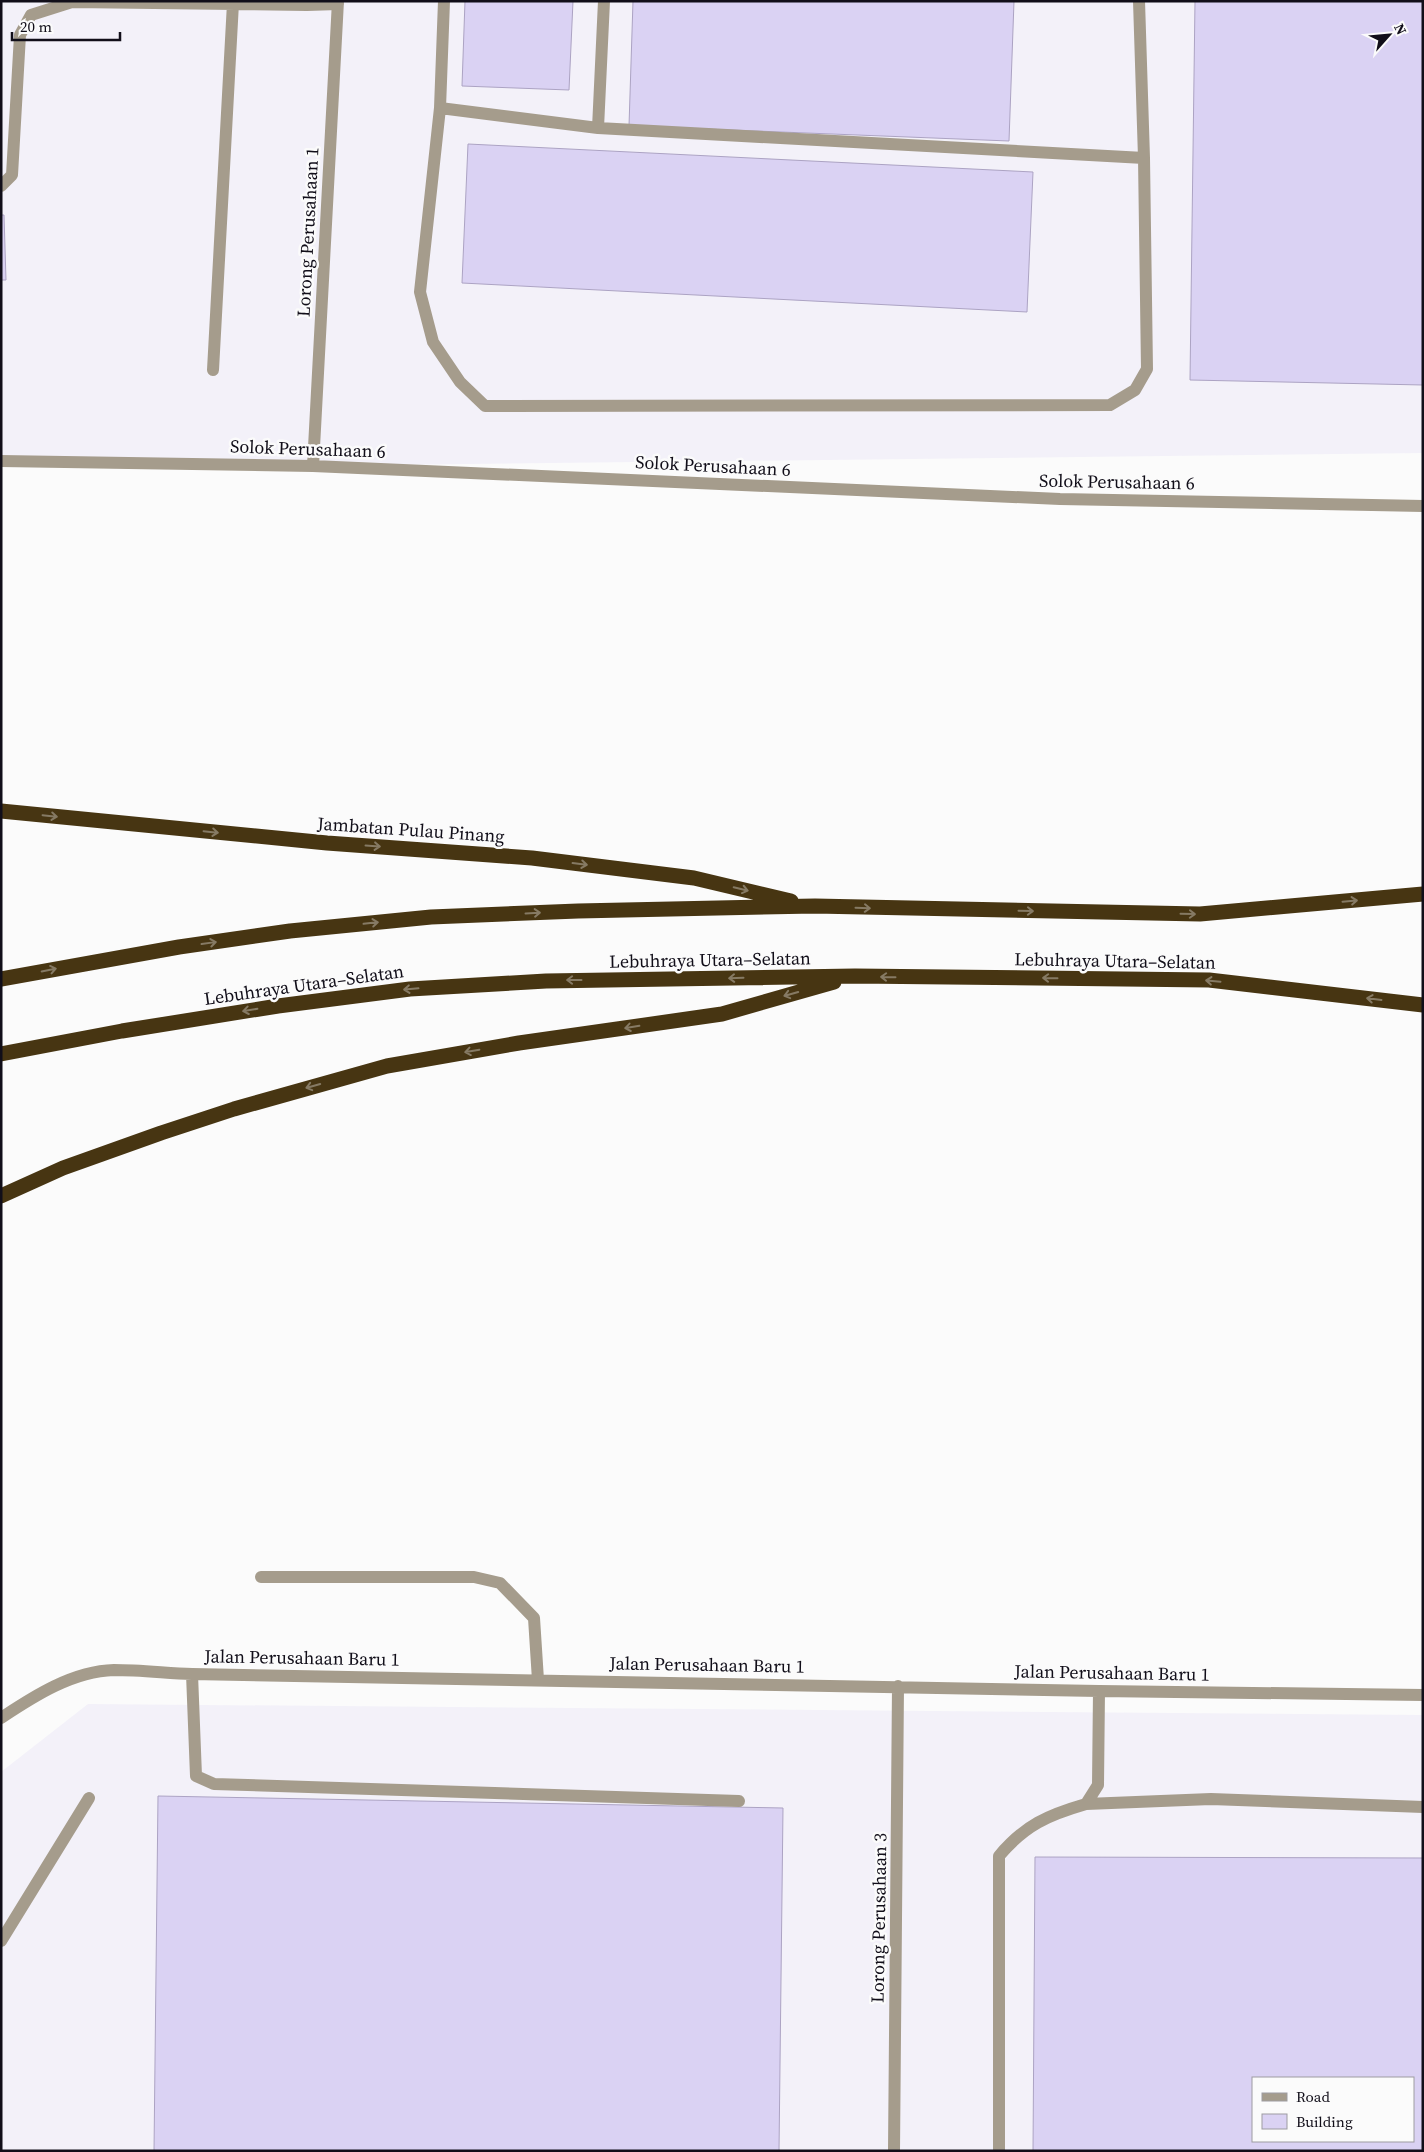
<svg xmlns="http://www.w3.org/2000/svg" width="1424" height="2152" font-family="'Source Serif 4',serif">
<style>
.built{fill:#f3f1f9;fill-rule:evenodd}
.building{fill:#dad2f3;stroke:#aca3c3;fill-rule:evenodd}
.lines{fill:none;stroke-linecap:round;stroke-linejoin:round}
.minor{stroke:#a59c8c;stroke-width:12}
.highway{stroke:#473512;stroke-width:15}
.oneway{stroke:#867a64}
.labels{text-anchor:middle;stroke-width:5;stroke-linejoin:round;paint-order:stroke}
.street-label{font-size:18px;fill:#110e19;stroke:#fbfbfb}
</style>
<rect width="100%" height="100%" fill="#fbfbfb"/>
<path class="built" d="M1 1H1423V453L383 465 1 464Z
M88 1704 1423 1715V2151H1V1772ZM1253 2078H1413V2141H1253Z"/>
<path class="building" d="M465 1H573L569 90 462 86Z
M633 1H1014L1009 141 629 126Z
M1195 1H1423V385L1190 380Z
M468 144 1033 172 1027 312 462 283Z
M1 215H4L6 280H1Z
M158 1796 783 1808 779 2151H154Z
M1035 1857 1423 1858V2151H1033ZM1253 2078H1413V2141H1253Z"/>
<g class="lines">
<path class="minor" d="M444 1 440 108 420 292 433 342 460 382 485 406 1110 405 1135 390 1147 369 1144 158 1139 1
M440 108 598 128 1144 158
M598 128 604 1
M1 186 12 175 20 35 31 15 72 2 307 5 338 4
M213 370 233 3
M1 461 313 466 1060 499 1423 506
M313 466 338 1
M261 1577H474L500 1583 534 1618 538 1680
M192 1674 196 1776 214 1784 739 1801
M1 1718C34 1696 73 1671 114 1670 140 1670 166 1673 192 1674L1099 1691 1423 1695
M1086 1804 1211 1799 1423 1807
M1 1941 89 1798
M894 2151 898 1686
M999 2151V1856C1025 1825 1048 1815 1086 1804L1098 1785 1099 1691"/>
<path class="highway" d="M1 811 327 843 532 858 694 878 791 901
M1 979 179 947 290 931 431 917 578 911 815 906 1200 914 1423 894
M1 1054 122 1031 278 1006 410 989 546 981 855 976 1209 980 1423 1005
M1 1196 63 1168 161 1133 234 1109 387 1066 519 1043 722 1014 834 982"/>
</g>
<defs><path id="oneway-shaft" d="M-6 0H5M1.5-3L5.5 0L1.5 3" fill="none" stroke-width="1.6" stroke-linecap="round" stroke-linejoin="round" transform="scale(1.25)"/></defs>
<g class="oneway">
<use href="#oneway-shaft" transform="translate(50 816) rotate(6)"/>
<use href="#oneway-shaft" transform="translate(211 832) rotate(6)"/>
<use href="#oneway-shaft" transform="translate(373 846) rotate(4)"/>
<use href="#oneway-shaft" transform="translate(580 864) rotate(7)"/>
<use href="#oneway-shaft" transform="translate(741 889) rotate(13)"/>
<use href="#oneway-shaft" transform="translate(1350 901) rotate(-5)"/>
<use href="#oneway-shaft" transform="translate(863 908) rotate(2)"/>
<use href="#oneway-shaft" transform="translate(1026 911) rotate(1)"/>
<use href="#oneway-shaft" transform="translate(533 913) rotate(-3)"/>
<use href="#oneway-shaft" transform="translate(1188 914) rotate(1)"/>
<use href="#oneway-shaft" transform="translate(371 923) rotate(-6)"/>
<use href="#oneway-shaft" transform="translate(209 943) rotate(-8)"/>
<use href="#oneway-shaft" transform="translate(49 970) rotate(-11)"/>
<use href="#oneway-shaft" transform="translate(888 977) rotate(-179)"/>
<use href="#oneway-shaft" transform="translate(736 978) rotate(178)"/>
<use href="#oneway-shaft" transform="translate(1050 978) rotate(-179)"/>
<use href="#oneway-shaft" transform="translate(574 980) rotate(180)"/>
<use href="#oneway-shaft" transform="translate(1213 981) rotate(-175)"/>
<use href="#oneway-shaft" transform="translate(411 989) rotate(175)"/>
<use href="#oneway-shaft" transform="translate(791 994) rotate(164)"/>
<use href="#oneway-shaft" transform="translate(1374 999) rotate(-173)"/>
<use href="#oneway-shaft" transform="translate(250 1010) rotate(171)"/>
<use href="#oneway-shaft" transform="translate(632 1027) rotate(171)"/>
<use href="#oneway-shaft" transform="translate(472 1051) rotate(170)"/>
<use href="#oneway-shaft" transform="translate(313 1086) rotate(164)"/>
</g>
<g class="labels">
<g class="street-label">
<text transform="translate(308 232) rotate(-87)" y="6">Lorong Perusahaan 1</text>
<text transform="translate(308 449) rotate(2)" y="6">Solok Perusahaan 6</text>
<text transform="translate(713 466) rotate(3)" y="6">Solok Perusahaan 6</text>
<text transform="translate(1117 482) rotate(1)" y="6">Solok Perusahaan 6</text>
<text transform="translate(411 830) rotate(4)" y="6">Jambatan Pulau Pinang</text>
<text transform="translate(710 960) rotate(-1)" y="6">Lebuhraya Utara–Selatan</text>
<text transform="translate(1115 961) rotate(1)" y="6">Lebuhraya Utara–Selatan</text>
<text transform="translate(304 985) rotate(-8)" y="6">Lebuhraya Utara–Selatan</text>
<text transform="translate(302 1658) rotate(1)" y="6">Jalan Perusahaan Baru 1</text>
<text transform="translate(707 1665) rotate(1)" y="6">Jalan Perusahaan Baru 1</text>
<text transform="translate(1112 1673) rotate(1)" y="6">Jalan Perusahaan Baru 1</text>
<text transform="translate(879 1918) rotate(-89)" y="6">Lorong Perusahaan 3</text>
</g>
</g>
<rect width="1424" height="2152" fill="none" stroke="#110e19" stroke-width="5"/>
<rect x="1252" y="2077" width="162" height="65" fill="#fbfbfb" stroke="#9d9ca1"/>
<rect x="1262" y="2093" width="25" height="8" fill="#a59c8c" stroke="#9d9ca1"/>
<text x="1296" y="2102" font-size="15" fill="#110e19">Road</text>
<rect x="1262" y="2114" width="25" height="15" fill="#dad2f3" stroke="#9d9ca1"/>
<text x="1296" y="2127" font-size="15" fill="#110e19">Building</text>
<g transform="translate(1389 35) rotate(63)" stroke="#fbfbfb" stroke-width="4" paint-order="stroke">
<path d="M0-4L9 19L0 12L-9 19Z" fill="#110e19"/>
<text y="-8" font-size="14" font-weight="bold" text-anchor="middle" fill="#110e19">N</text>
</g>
<path d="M12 32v8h108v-8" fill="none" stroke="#110e19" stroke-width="2.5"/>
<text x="20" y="32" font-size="15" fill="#110e19" stroke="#fbfbfb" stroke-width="4" paint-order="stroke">20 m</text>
</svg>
